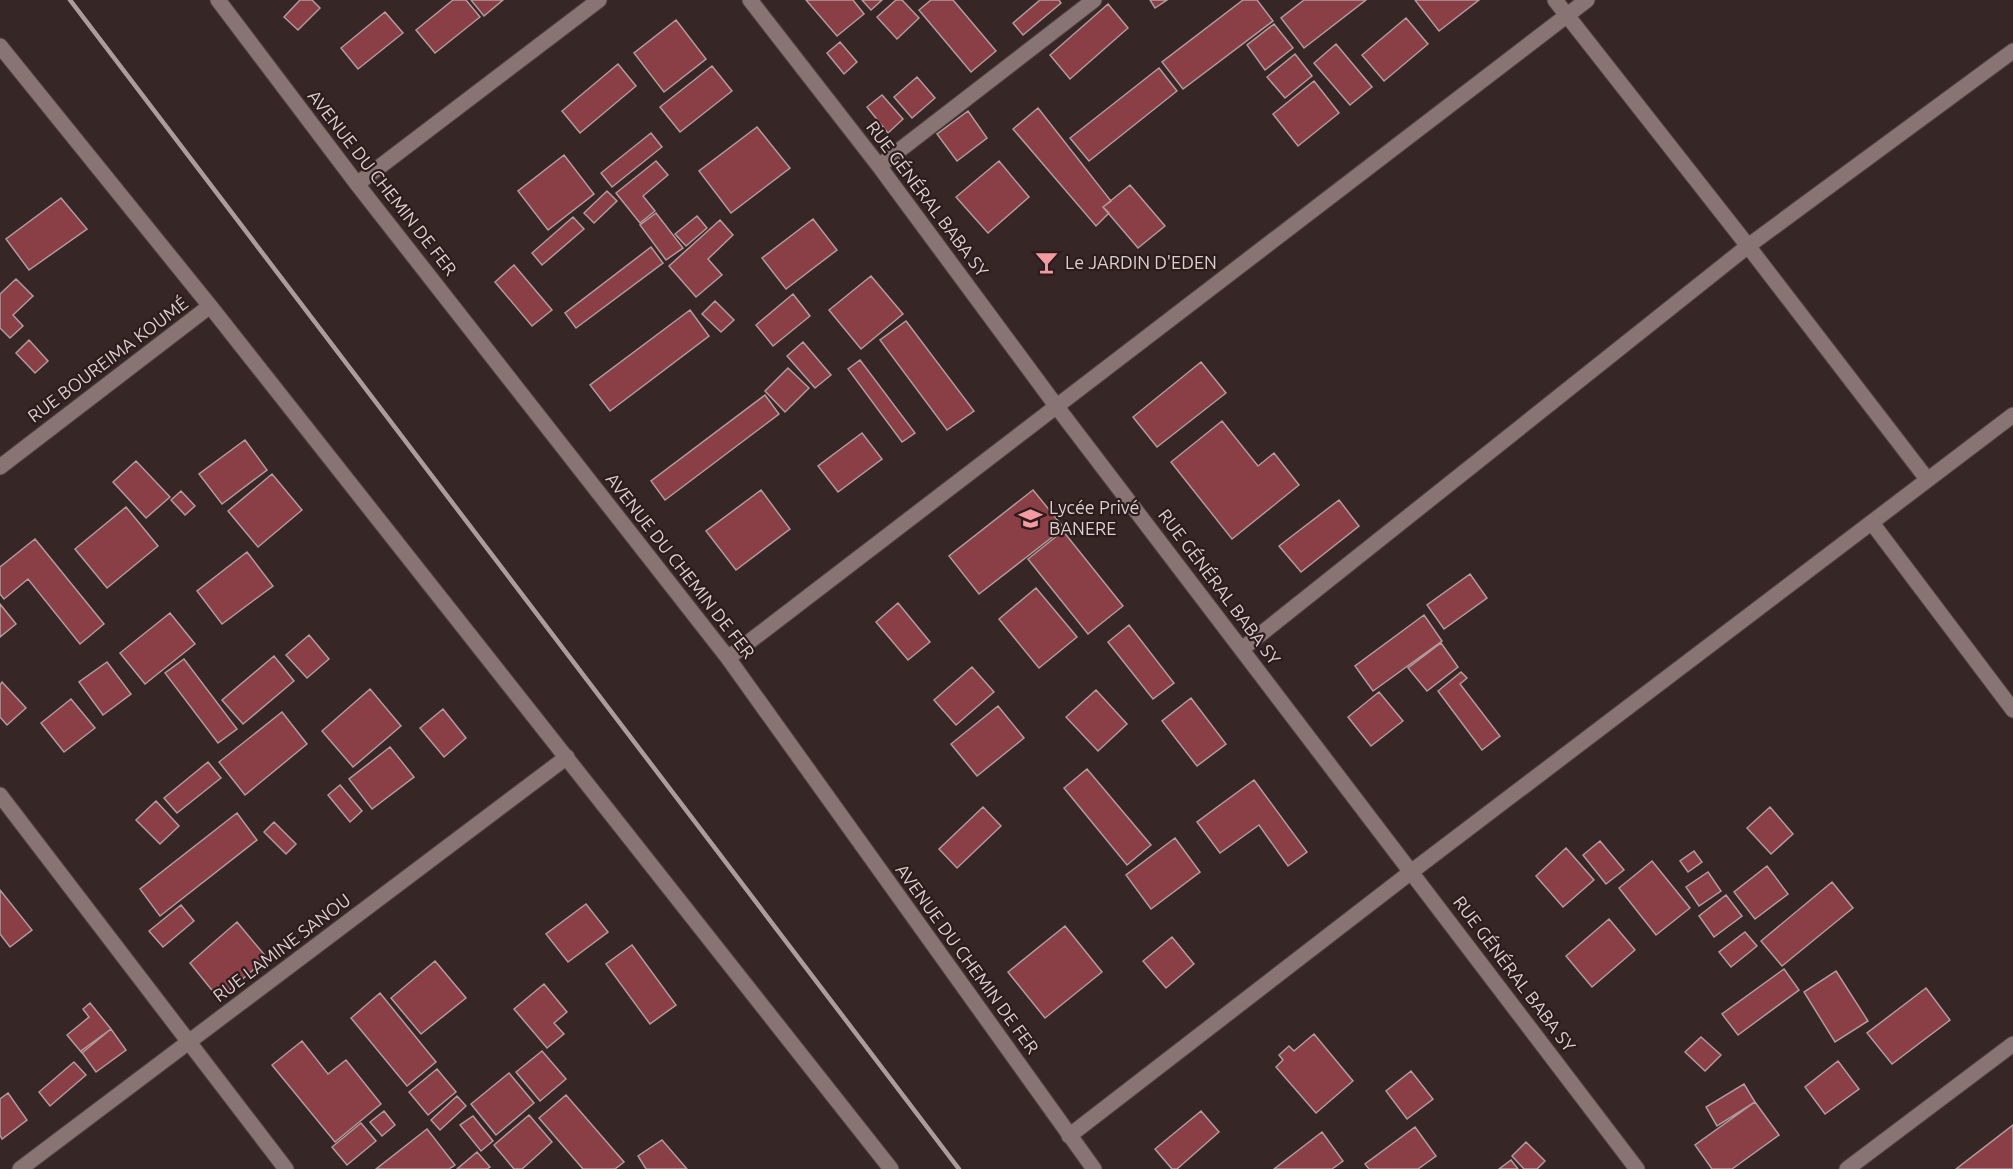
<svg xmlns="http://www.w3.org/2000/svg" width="2013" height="1169" font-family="Ubuntu,sans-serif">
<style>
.building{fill:#8a3e45;stroke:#b19a9b;stroke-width:1.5}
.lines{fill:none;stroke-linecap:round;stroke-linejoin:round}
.minor-casing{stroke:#534545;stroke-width:17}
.minor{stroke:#897474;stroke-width:15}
.rail{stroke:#ab9d9e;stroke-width:4.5}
.labels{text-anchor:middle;stroke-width:4.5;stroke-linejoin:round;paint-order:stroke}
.street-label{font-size:18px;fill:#dbcfd0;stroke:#2d1c1d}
.poi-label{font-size:18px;fill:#dbcfd0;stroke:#2d1c1d;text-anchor:start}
</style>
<rect width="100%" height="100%" fill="#372626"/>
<path class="building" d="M300 0H312L320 8 298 30 284 17Z
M453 0H466L480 17 435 53 416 30Z
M471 0H503L484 16Z
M806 0H853L864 14 837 36Z
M862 0H882L871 10Z
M896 0H902L919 18 897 39 877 17Z
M931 0H953L996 51 971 72 919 10Z
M1040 0H1059L1061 3 1023 35 1013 23Z
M1150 0H1167L1155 8Z
M1243 0H1257L1273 21 1183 89 1162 62Z
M1304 0H1366L1304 48 1281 18Z
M1415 0H1479L1439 31Z
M1108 4 1128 28 1070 79 1050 55Z
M385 12 403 33 358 69 341 48Z
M1406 18 1428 44 1384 81 1362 55Z
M676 20 706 59 664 92 634 53Z
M1274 24 1293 48 1265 70 1247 45Z
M840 42 857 62 844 74 827 53Z
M1336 44 1372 87 1350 105 1314 63Z
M1295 54 1312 76 1285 98 1267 77Z
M618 64 636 86 580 133 562 111Z
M712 66 732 91 680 132 660 107Z
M1159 68 1177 91 1089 161 1070 138Z
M917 77 935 98 912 118 894 97Z
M1314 81 1339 113 1298 146 1273 114Z
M882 95 903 119 888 133 867 107Z
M1038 108 1111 201 1103 207 1109 213 1096 226 1013 129Z
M968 111 987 138 957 161 937 134Z
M757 127 790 168 731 213 699 171Z
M651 133 662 147 612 187 601 173Z
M564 155 594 194 548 230 518 191Z
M656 161 668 175 643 196 655 211 640 223 616 193Z
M999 161 1029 197 988 233 956 197Z
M1130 185 1165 226 1138 248 1103 207Z
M607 191 617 201 594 223 584 213Z
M61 198 87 229 29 270 6 239Z
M656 213 683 248 666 260 640 225Z
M697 216 707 228 686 246 675 234Z
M573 217 584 229 542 265 532 253Z
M813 219 837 250 786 289 762 258Z
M720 220 733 235 708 259 722 275 696 297 669 266Z
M651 247 663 263 576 328 565 313Z
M514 265 552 310 532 326 495 282Z
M871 276 903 314 861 349 829 310Z
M16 279 33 296 13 315 23 326 10 338 0 328V294Z
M793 294 810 316 773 346 756 325Z
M715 301 734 320 721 332 702 314Z
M690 310 709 336 610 411 590 385Z
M906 321 974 411 947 430 880 340Z
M29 340 48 361 35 373 16 353Z
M803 342 831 375 815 388 787 356Z
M860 360 915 433 902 442 848 369Z
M1201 362 1226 393 1157 447 1133 417Z
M788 368 809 388 785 412 765 391Z
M765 395 779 414 665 500 651 481Z
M1222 421 1258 466 1274 453 1299 485 1232 539 1171 462Z
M862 433 882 459 838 492 818 466Z
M245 440 267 470 222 504 199 474Z
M136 461 170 497 146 518 113 482Z
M272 474 302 510 258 547 228 511Z
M761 490 790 529 736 570 706 531Z
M1033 490 1064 528 979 594 949 556Z
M181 491 195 506 185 515 171 500Z
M1339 500 1359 526 1301 572 1279 546Z
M126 507 158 546 107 588 75 549Z
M1063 531 1123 606 1088 634 1028 559Z
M35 539 104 624 80 644 28 579 4 599 0 594V567Z
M247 552 273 586 222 624 197 591Z
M1470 574 1487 598 1444 629 1427 605Z
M1036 588 1077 637 1039 668 999 619Z
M898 603 930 642 908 660 876 622Z
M0 604 16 624 0 637Z
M170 613 195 644 145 684 120 653Z
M1424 615 1442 641 1373 691 1355 666Z
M1129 625 1174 683 1153 699 1108 642Z
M309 635 329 659 307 678 286 655Z
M1441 643 1458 667 1427 691 1408 668Z
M274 656 294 681 243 724 222 700Z
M184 659 237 729 218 743 165 673Z
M107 662 131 694 103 715 79 682Z
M972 667 994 692 956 725 934 700Z
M1461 672 1467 678 1460 684 1500 736 1482 750 1438 691Z
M2 682 26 708 7 725 0 717V685Z
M370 689 401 726 353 767 322 731Z
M1096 690 1127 724 1098 751 1066 717Z
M1379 692 1403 721 1371 746 1348 717Z
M1191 698 1226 744 1197 766 1162 721Z
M71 699 95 728 64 752 41 723Z
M998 706 1024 738 977 776 951 744Z
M443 709 466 738 444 757 420 728Z
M282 712 307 744 245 795 219 762Z
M390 747 414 777 372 809 349 779Z
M208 762 221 778 177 813 164 798Z
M1087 769 1151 845 1127 865 1064 788Z
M1254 780 1307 852 1288 866 1259 825 1220 853 1197 822Z
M340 785 362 811 350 822 328 795Z
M156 801 179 826 160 844 136 820Z
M983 807 1001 826 957 868 939 849Z
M1770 807 1793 834 1771 854 1747 828Z
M237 813 257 840 160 916 140 889Z
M274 822 296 844 286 854 264 832Z
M1175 838 1200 872 1151 909 1126 875Z
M1600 841 1624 870 1606 884 1583 855Z
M1566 848 1594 880 1563 907 1536 876Z
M1694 851 1702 862 1688 872 1680 861Z
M1652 861 1690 908 1656 935 1619 888Z
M1767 866 1788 894 1755 919 1734 892Z
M1708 872 1721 891 1699 906 1686 887Z
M1832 882 1853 908 1782 966 1761 941Z
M0 890 32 930 10 947 0 934Z
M1726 895 1742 916 1714 937 1699 916Z
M586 904 608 932 568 962 546 934Z
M181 905 194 921 163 947 149 931Z
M1609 919 1635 950 1592 987 1566 956Z
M237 922 267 958 219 999 190 963Z
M1065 926 1102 972 1045 1018 1008 972Z
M1745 932 1757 946 1731 967 1719 952Z
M1172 937 1194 964 1166 988 1143 961Z
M632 945 676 1005 650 1024 606 964Z
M435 961 466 998 421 1034 391 998Z
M1784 969 1799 990 1738 1035 1722 1014Z
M1836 971 1868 1021 1835 1042 1804 992Z
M544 984 567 1012 554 1023 564 1034 547 1048 514 1009Z
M1926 988 1950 1020 1892 1064 1867 1033Z
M380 993 436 1062 407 1086 351 1018Z
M90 1003 111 1029 82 1053 67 1035 89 1017 83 1009Z
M111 1029 126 1050 96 1072 81 1051Z
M1314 1034 1353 1081 1316 1113 1276 1067 1283 1060 1279 1055 1289 1046 1294 1051Z
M1701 1037 1721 1055 1705 1071 1685 1052Z
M302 1041 328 1074 346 1060 381 1104 335 1142 272 1065Z
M542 1051 566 1079 540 1101 516 1072Z
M1838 1061 1859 1089 1825 1114 1805 1087Z
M74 1062 86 1075 50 1106 39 1092Z
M437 1069 456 1092 428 1115 409 1092Z
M1411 1071 1433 1099 1407 1119 1386 1091Z
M509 1073 534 1103 496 1135 471 1104Z
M1744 1084 1755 1102 1717 1126 1706 1107Z
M8 1093 27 1120 2 1139 0 1135V1099Z
M566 1095 624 1162 615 1169H583L539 1118Z
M457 1096 466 1106 440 1130 431 1120Z
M1755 1102 1779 1135 1732 1169H1712L1695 1145Z
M384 1111 395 1125 382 1136 370 1122Z
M1201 1111 1219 1132 1177 1169H1172L1155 1149Z
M529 1115 552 1142 522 1169H514L494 1145Z
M473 1116 493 1141 481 1151 460 1125Z
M361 1123 376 1141 347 1165 332 1147Z
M2013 1125V1169H1956Z
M1415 1127 1436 1156 1418 1169H1369L1365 1164Z
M427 1129 455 1165 449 1169H376Z
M1322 1132 1343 1161 1332 1169H1274Z
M662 1140 687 1169H646L638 1156Z
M1526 1142 1545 1161 1537 1169H1524L1512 1156Z
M477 1152 490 1167 487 1169H457Z
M1511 1160 1518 1169H1499Z"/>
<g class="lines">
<defs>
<path id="minor" d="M218 0 357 184 728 658 1094 1169
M750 0 879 166 1057 407 1637 1169
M1555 0 1748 246 1927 479
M0 46 210 306 891 1169
M879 166 1094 0
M357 184 599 0
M0 467 210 306
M1872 523 2013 710
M1242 649 1748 246 2013 51
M728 658 1587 0
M0 795 286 1169
M1069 1136 1411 872 2013 415
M20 1169 567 757
M1847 1169 2013 1044"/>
</defs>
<use href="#minor" class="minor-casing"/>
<use href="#minor" class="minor"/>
<path class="rail" d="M70 0 959 1169"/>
</g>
<defs>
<symbol id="bar-bare" viewBox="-9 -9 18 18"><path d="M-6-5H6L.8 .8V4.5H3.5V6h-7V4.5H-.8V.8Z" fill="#f49aa0" stroke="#2d1c1d" stroke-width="2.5" paint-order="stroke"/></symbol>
<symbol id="school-bare" viewBox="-9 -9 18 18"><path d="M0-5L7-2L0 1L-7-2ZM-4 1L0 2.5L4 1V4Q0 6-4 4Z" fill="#f49aa0" stroke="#2d1c1d" stroke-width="2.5" paint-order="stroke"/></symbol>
</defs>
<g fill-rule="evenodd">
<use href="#bar-bare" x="1030" y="246" width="33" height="33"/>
<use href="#school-bare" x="1014" y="502" width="33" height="33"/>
</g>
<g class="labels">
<g class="street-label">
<text transform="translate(382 183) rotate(52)" y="6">AVENUE DU CHEMIN DE FER</text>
<text transform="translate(927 199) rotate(53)" y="6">RUE GÉNÉRAL BABA SY</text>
<text transform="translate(108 360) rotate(-37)" y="6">RUE BOUREIMA KOUMÉ</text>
<text transform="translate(680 566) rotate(52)" y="6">AVENUE DU CHEMIN DE FER</text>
<text transform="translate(1219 587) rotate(53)" y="6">RUE GÉNÉRAL BABA SY</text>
<text transform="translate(282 948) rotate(-37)" y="6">RUE LAMINE SANOU</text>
<text transform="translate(967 959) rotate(54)" y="6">AVENUE DU CHEMIN DE FER</text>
<text transform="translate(1514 974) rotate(53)" y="6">RUE GÉNÉRAL BABA SY</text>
</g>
<g class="poi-label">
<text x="1065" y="269">Le JARDIN D'EDEN</text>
<text x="1049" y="514">Lycée Privé<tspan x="1049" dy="21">BANERE</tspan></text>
</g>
</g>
</svg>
